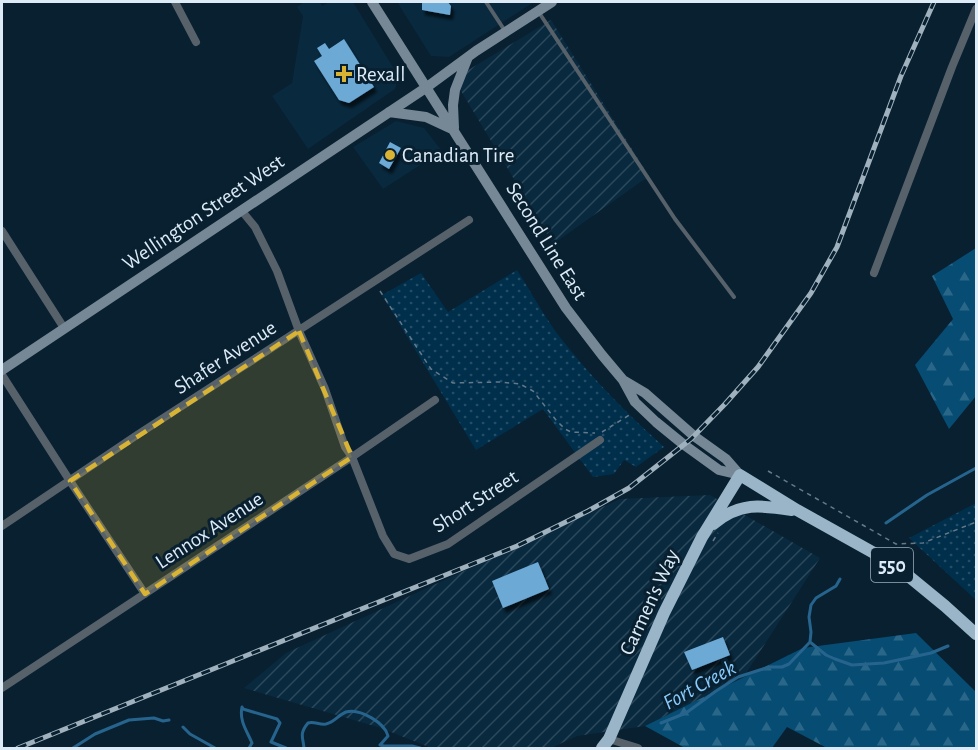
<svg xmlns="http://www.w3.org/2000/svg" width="978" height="750" font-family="'Alegreya Sans',sans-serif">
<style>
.built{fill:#09293e}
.industrial{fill:url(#industrial-furrows)}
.forest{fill:url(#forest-firs)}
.park{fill:url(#park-dots)}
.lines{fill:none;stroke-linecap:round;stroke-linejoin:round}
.stream{stroke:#27648d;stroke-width:3}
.building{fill:#6da9d5;filter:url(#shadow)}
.path{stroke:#667988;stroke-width:1.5;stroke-dasharray:4.5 4.5;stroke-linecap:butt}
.service{stroke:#56616a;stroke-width:4}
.minor{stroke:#56616a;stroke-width:8}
.secondary{stroke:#768896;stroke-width:10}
.trunk{stroke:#9ab4c8;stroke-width:12}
.rail-casing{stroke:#a0b1be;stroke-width:5}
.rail{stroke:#082030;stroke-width:3;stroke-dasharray:9;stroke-linecap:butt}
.marked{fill:#d9b334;fill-opacity:0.2;stroke:#d9b334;stroke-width:4.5;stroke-dasharray:12 8;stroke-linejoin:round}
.poi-dot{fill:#d9b334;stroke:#082030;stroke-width:2}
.labels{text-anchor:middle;stroke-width:6;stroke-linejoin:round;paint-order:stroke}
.shield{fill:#082030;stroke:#9daebb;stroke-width:1.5}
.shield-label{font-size:20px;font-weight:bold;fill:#ddebf7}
.poi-label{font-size:21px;fill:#ddebf7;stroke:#082030;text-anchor:start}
.street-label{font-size:21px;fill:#ddebf7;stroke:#082030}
.water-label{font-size:22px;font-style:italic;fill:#89cbfc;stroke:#082030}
</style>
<defs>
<pattern id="industrial-furrows" width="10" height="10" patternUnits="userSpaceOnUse" patternTransform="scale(1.5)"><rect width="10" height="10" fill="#09293e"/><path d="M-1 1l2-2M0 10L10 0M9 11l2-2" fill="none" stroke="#2c485b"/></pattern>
<pattern id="forest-firs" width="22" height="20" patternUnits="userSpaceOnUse" patternTransform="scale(1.5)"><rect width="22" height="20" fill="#064c73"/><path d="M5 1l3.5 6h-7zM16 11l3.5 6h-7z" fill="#2a6688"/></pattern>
<pattern id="park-dots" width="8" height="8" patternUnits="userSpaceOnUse" patternTransform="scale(1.5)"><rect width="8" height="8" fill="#002f4c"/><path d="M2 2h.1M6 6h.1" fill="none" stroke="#254d67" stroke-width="1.8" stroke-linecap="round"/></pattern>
<filter id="shadow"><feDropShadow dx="3" dy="5" stdDeviation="1.5" flood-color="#0009"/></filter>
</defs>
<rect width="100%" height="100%" fill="#082030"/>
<path class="built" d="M304 2H320L322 6 329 2H353L399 77 395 89 308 149 272 96 292 83 303 16 297 7Z
M397 2H534L449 57 431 56Z
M396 121 424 128 442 151 383 189 353 147Z"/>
<path class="industrial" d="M551 20 649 176 553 244 461 91 465 72Z
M710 495 820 558 743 678 645 726 577 736 551 748H431L381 728 244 688 286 653 620 499Z"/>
<path class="forest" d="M976 248V396L949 429 915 365 953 319 932 276Z
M916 633 976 692V748H827L787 727 772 748H685L645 726 803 648Z"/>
<path class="park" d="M517 270C531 292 544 316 559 336 590 376 626 413 664 447L636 467 624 460 614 474 593 477 543 409 476 450 382 295 421 273 448 312Z
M976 503V600L909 538Z"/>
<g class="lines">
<path class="stream" d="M886 523 927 495 976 468
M810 642 826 655 835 659 852 665 884 663 931 653 948 646
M661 723 686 713 716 691 738 677 769 667H782L789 664 810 642 811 632 809 617 811 605 816 598 836 586 840 579
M183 727 190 734 215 748
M73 748 95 734 129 720 154 718 163 721 169 720
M249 748 252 743C247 731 239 721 242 707L243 709 277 719 280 723 271 742 286 748
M304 748C303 737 299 734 308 723 314 721 319 725 326 724 335 722 338 715 346 712 360 708 385 723 388 736L380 745 384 746H412L420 748"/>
</g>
<path class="building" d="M422 2H448L451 6 450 15 422 10Z
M344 39 374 87 349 103 339 100 314 61 322 56 317 48 325 43 329 49Z
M390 142 401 148 389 169 379 163Z
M538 562 549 589 503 608 492 581Z
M723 637 730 655 692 670 684 652Z"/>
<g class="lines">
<path class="path" d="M380 291 431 369 453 383 500 382 520 384 533 391 556 420 565 429 571 432 595 433
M602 432 631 414
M768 471 896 544 923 543 976 522
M713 541 718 533"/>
<path class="service" d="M486 2 505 31
M538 11 675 219 734 297"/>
<path class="minor" d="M175 2 196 42
M241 210 255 227 277 271 299 331 325 389 345 447 352 457 383 536 394 554 409 559 448 544 600 440
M2 231 64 328
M874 273 952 67 976 9
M2 375 70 481 145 594
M2 526 137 435 469 220
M2 688 352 457 435 400
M609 739 638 748"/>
<path class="secondary" d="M372 2 566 308 602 355 623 380 635 402 656 422 683 444 719 470 740 475
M389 112 426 117 454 130
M454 128 453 105 455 90 468 57
M2 370 427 87 476 51 552 2
M623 380 645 393 694 436 726 459 740 475"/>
<path class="trunk" d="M713 524C740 502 760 505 792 510
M602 748 609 739 664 613 702 537 740 475 797 510 874 553 906 574 945 606 976 634"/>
<defs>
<path id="rail" d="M18 748 517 546 588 511 629 488 691 439 725 404 758 367 811 293 837 247 901 76 934 2"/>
</defs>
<use href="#rail" class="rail-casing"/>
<use href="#rail" class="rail"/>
</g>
<path class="marked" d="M299 331 352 457 145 594 70 481Z"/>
<g class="poi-dot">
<path d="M341 65h6v6h6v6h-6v6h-6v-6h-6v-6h6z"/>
<circle cx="390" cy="155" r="6"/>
</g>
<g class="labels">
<rect class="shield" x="871" y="548" width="42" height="34" rx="4.5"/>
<g class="shield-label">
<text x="892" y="572">550</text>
</g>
<g class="poi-label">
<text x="356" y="81">Rexall</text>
<text x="402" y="162">Canadian Tire</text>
</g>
<g class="street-label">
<text transform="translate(203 212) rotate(-34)" y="7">Wellington Street West</text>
<text transform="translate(547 241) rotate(58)" y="7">Second Line East</text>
<text transform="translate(225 357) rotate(-33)" y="7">Shafer Avenue</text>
<text transform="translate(475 501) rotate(-33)" y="7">Short Street</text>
<text transform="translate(209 530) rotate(-33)" y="7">Lennox Avenue</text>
<text transform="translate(649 602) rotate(-65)" y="7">Carmen's Way</text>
</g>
<g class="water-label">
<text transform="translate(699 684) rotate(-29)" y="8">Fort Creek</text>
</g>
</g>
<rect width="978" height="750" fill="none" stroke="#ddebf7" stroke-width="6"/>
</svg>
